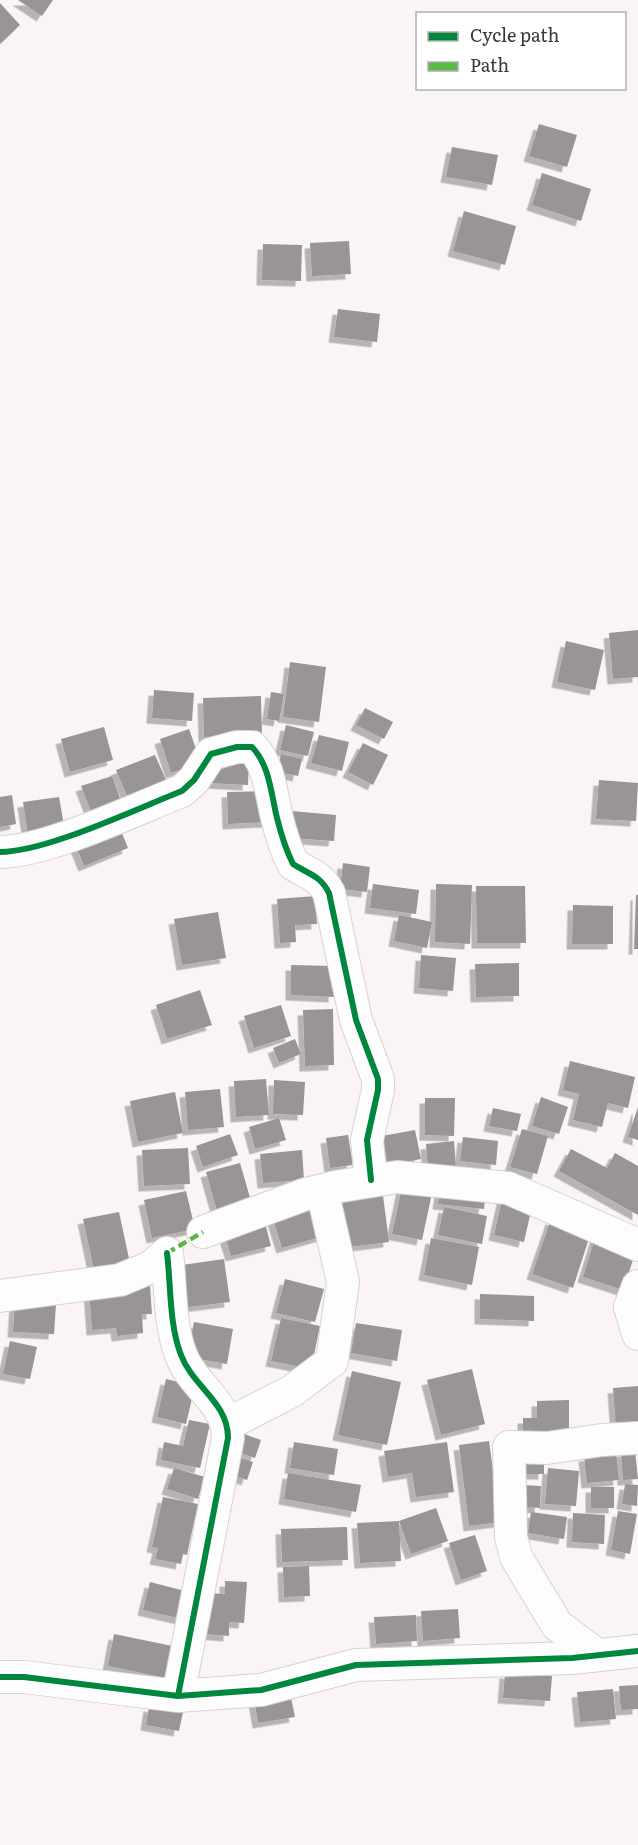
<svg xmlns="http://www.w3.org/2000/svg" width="638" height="1845" font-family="Literata,serif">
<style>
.building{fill:#999495;filter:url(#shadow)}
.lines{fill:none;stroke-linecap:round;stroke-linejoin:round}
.minor-casing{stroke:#d7d1d2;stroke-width:34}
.minor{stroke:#fefdfd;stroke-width:32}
.quiet{stroke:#58b947;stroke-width:4.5;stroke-dasharray:9 4.5;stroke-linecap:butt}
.cycleway-casing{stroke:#fff;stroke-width:10}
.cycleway{stroke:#00873e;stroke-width:6}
</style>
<defs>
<filter id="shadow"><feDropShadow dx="-5.5" dy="5.5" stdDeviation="0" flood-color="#0004"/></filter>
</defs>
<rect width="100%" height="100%" fill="#faf4f4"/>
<path class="building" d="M18 0H53L42 16Z
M0 3 20 25 0 44Z
M539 124 577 135 567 167 529 156Z
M452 147 498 155 492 185 446 177Z
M542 173 591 189 581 221 532 205Z
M464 211 516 226 505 265 453 251Z
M349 241 351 274 312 276 310 243Z
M263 244 302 245 301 281 262 280Z
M338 309 380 314 377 342 334 337Z
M638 630V677L613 679 609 633Z
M566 641 604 650 595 690 557 682Z
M290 662 326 667 319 722 283 717Z
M154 690 194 693 192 721 152 718Z
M271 692 284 694 279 721 267 719Z
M261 696 262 735 204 737 203 698Z
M365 708 393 722 384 739 356 725Z
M286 725 314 732 308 756 280 750Z
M104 727 113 760 70 772 61 739Z
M189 729 201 763 171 773 160 739Z
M319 735 349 742 342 771 311 763Z
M363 743 388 755 373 785 348 772Z
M281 754 302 759 298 776 277 772Z
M155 755 167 782 128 798 116 770Z
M211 758 249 759 248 785 210 783Z
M112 776 123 807 93 817 81 786Z
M599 780 638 783 636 821 596 819Z
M269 791V822L228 824 227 792Z
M12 795 16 824 0 827V797Z
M59 797 65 831 28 836 23 802Z
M292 811 336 815 334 841 290 838Z
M119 826 128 848 84 866 75 844Z
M343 863 370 867 367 892 340 889Z
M373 884 419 890 416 914 370 908Z
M436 884 472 885 470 944 435 942Z
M476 886H525L526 943H477Z
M636 895H638V949H634Z
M315 896 317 924 295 925 296 942 280 943 277 899Z
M573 905 613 906V944H572Z
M218 912 226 958 182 965 174 919Z
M399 915 432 922 427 948 394 941Z
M421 955 456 958 453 991 419 988Z
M519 963V996L476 997 475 964Z
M291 965 335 966 334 997 291 995Z
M200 990 212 1025 167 1039 156 1005Z
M281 1005 291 1036 254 1048 244 1016Z
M333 1009 334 1065 305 1066 303 1010Z
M295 1039 301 1054 279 1063 273 1048Z
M570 1061 635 1077 628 1108 608 1103 602 1127 573 1120 579 1094 563 1090Z
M266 1079 269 1115 236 1117 234 1081Z
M274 1080 305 1082 303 1115 273 1114Z
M220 1089 224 1127 188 1130 185 1092Z
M175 1092 183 1133 138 1142 130 1101Z
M541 1097 568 1107 559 1134 532 1126Z
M425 1098H455L454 1136 425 1135Z
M638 1107V1140L628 1137Z
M493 1108 521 1114 517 1131 489 1126Z
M279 1118 286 1140 255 1149 249 1127Z
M522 1129 548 1136 537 1174 510 1167Z
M415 1130 421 1159 388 1165 382 1136Z
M230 1134 238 1155 203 1167 196 1146Z
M348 1135 353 1165 330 1168 326 1138Z
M463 1137 498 1141 496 1165 460 1161Z
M454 1141 456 1167 428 1169 426 1144Z
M188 1148 190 1184 144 1186 142 1150Z
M571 1149 607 1168 615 1153 638 1166V1215L559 1171Z
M302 1150 304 1180 263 1183 260 1154Z
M240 1163 251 1201 217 1211 206 1172Z
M441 1185 486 1189 484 1209 438 1204Z
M402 1187 432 1193 422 1240 392 1234Z
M382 1188 389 1242 341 1248 334 1194Z
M186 1191 195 1229 152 1238 144 1200Z
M503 1195 533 1202 524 1242 494 1235Z
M316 1199 327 1235 282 1248 271 1213Z
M444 1207 487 1216 482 1244 438 1235Z
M119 1212 130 1263 94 1270 83 1219Z
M264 1219 271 1246 231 1256 223 1229Z
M551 1219 591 1232 573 1288 532 1274Z
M596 1235 637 1248 623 1290 583 1277Z
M431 1238 479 1247 472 1285 424 1275Z
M224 1259 230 1302 180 1308 175 1266Z
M285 1279 324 1289 315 1322 276 1313Z
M150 1285 152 1314H142L143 1333 117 1336 116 1328 92 1330 89 1289Z
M480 1294 534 1296V1321L480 1319Z
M15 1301 56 1304 54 1334 13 1332Z
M281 1318 320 1326 311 1369 271 1361Z
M194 1322 233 1329 227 1364 187 1357Z
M356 1323 402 1330 397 1361 351 1353Z
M10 1341 37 1347 30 1379 3 1374Z
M472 1369 485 1424 441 1435 427 1380Z
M352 1371 401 1382 387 1445 338 1435Z
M166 1379 195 1386 186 1424 157 1417Z
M638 1386V1426L616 1428 613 1388Z
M569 1400V1440H523V1418H537V1401Z
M189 1420 210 1424 200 1468 161 1460 164 1442 183 1446Z
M241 1433 261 1440 255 1458 235 1451Z
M489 1441 500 1522 469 1526 459 1445Z
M294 1442 338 1449 334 1475 290 1468Z
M447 1442 454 1492 416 1497 412 1473 388 1477 384 1451Z
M621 1451H635L638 1479 623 1480Z
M519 1453H544V1474H519Z
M616 1453 619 1480 587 1483 584 1456Z
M234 1456 253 1462 247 1480 229 1474Z
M174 1468 205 1477 198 1499 167 1489Z
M548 1468 579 1471 576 1506 545 1504Z
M288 1473 361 1485 356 1512 284 1499Z
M625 1484 638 1485 637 1506 622 1504Z
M522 1485 541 1486 540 1508 521 1507Z
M591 1487H614V1508H591Z
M163 1497 198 1504 187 1555 183 1554 181 1564 155 1559 158 1548 152 1547Z
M436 1508 448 1541 411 1554 399 1521Z
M618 1511 637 1514 630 1554 611 1550Z
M531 1512 567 1517 564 1539 528 1533Z
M573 1513 605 1515 604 1544 572 1542Z
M399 1521 401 1561 360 1563 357 1523Z
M347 1527 348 1560 282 1562 281 1529Z
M475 1535 487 1571 461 1580 449 1543Z
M309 1566 310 1596 284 1597 283 1567Z
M225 1581 247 1582 244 1623 229 1622V1636L204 1634 207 1593 225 1594Z
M150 1582 189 1592 182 1619 143 1610Z
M458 1609 460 1638 423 1641 421 1611Z
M416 1615 417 1641 376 1644 374 1617Z
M114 1634 182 1648 176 1680 108 1666Z
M505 1673 552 1676 550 1701 503 1698Z
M638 1685V1709L621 1710 619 1686Z
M613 1689 616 1719 580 1722 577 1692Z
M290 1693 295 1717 258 1723 254 1699Z
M149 1706 183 1712 179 1731 146 1725Z"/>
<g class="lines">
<defs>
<path id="minor" d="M0 852C46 852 136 809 182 791L194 780 211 754 237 747H252C270 766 271 794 277 818 281 834 286 850 293 864 308 874 320 875 329 893L356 1020 378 1079V1090L367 1140 371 1180
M203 1232 306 1194 335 1187 397 1177 508 1188 638 1245
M167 1253C171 1285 169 1324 181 1355 193 1387 228 1402 228 1438L178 1696
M638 1286 630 1307 638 1334
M0 1296 120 1280 151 1267 167 1253
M228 1424 292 1391 332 1361 343 1282 322 1190
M597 1655 557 1625 516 1557 511 1537 509 1447 547 1448 602 1440 638 1438
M0 1677H24L178 1696 261 1690 356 1665 572 1658 638 1651"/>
</defs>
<use href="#minor" class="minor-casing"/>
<use href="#minor" class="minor"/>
<path class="quiet" d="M167 1253 203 1232"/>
<defs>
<path id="cycleway" d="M0 852C46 852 136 809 182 791L194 780 211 754 237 747H252C270 766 271 794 277 818 281 834 286 850 293 864 308 874 320 875 329 893L356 1020 378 1079V1090L367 1140 371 1180
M167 1253C171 1285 169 1324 181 1355 193 1387 228 1402 228 1438L178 1696
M0 1677H24L178 1696 261 1690 356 1665 572 1658 638 1651"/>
</defs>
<use href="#cycleway" class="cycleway-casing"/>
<use href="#cycleway" class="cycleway"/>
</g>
<rect x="416" y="12" width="210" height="78" fill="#ffffff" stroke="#b1afaf" stroke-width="1.5"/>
<rect x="428" y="32" width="30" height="9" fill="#00873e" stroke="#b1afaf" stroke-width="1.5"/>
<text x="470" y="42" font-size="18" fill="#3c3637">Cycle path</text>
<rect x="428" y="62" width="30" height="9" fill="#58b947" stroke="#b1afaf" stroke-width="1.5"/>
<text x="470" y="72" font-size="18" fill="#3c3637">Path</text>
</svg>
